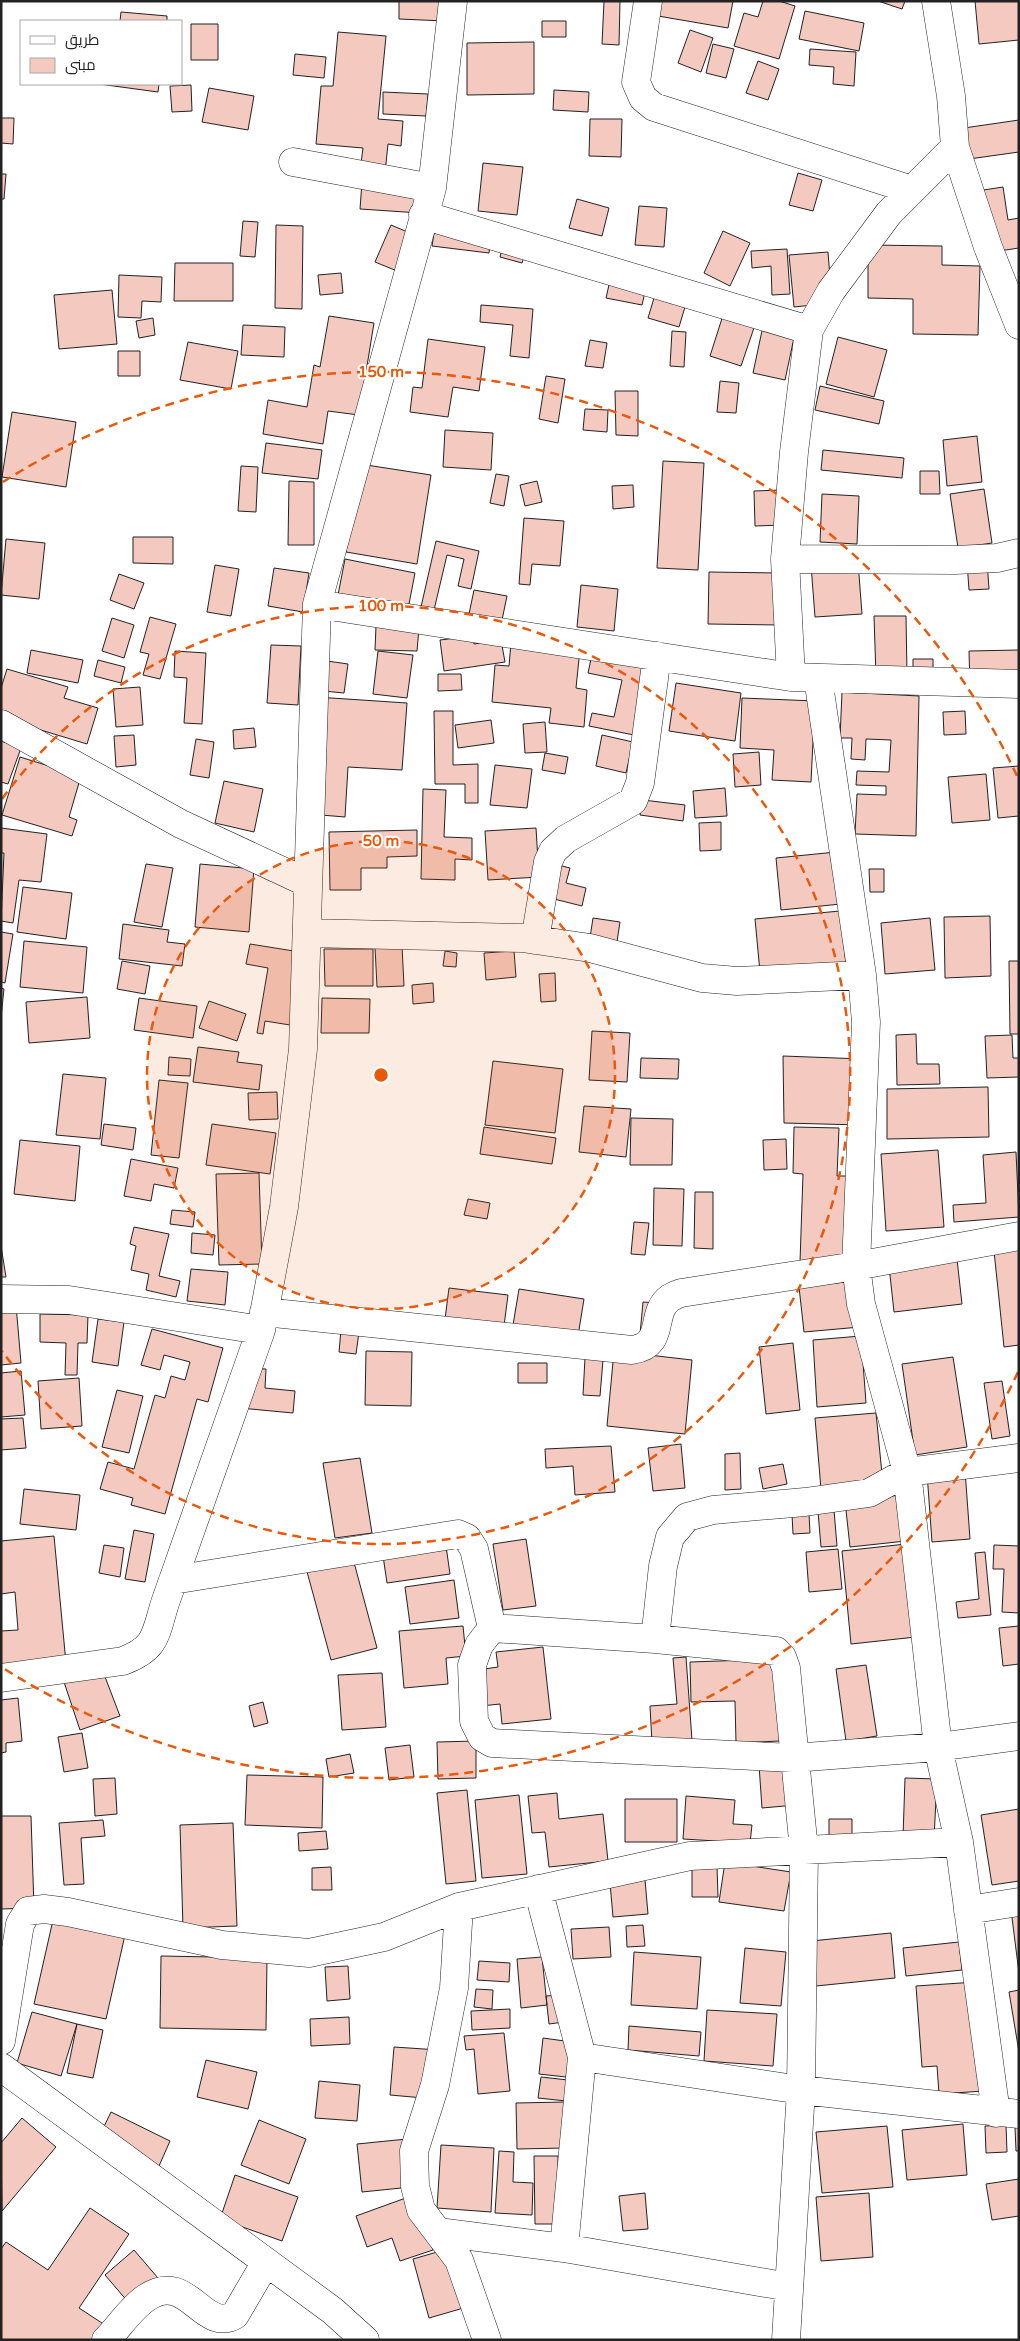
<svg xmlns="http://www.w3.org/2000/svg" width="1020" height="2341" font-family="'Varela Round',Cairo,sans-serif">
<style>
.building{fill:#f3c9c0;stroke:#222}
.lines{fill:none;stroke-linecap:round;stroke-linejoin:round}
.minor-casing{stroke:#222;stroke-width:29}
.minor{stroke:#fff;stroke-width:28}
.ring{fill:none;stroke:#e8590c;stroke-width:2.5;stroke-dasharray:9 6}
.centre{fill:#e8590c;stroke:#fff;stroke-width:2.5}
.ring-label{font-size:15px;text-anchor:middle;font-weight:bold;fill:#e8590c;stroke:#fff;stroke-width:4;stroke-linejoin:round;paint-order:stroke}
</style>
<rect width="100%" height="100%" fill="#fff"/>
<path class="building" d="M399 1H446L445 21 399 19Z
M604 1H620L619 45 602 44Z
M661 1H733L728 28 658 16Z
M763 1H779L795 6 779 59 734 46 744 13 758 17Z
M878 1H905L902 9Z
M975 1H1019V40L979 44Z
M805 11 864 23 859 51 799 39Z
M121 12 167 16V21H120Z
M542 21H566V37H542Z
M191 24H218V60H191Z
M690 30 713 38 701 72 678 63Z
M338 32 386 36 378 119 403 121 401 146 388 144 385 173 360 171 363 148 316 144 321 86H333Z
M534 42V94L467 95V43Z
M713 44 734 49 726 78 706 73Z
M810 49 856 52 854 86 833 84 834 67 809 65Z
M295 54 326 57 324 78 293 75Z
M758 61 779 69 768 100 746 93Z
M99 84H159L158 92Z
M191 85 192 111 172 112 170 86Z
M209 88 254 96 248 130 202 122Z
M554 90 589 92 588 112 553 110Z
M383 92 428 94 426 116 383 114Z
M1 118H14L13 144 1 143Z
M590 119H622L621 157 589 156Z
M1019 120V152L969 159 964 128Z
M483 163 523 167 517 215 478 211Z
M798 173 822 180 813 211 789 205Z
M1 174H6L4 199H1Z
M362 182 422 187 420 213 360 209Z
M1003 187 1008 220 1019 218V248L986 253 977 191Z
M577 199 609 208 602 236 569 228Z
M639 206 667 208 664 247 635 245Z
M243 221 258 222 255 257 240 256Z
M436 221 492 228 489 253 432 246Z
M276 225 303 226 302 309 275 308Z
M391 225 417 236 402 273 375 262Z
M723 231 750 243 730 286 704 273Z
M506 233 530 240 522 263 500 257Z
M868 245 942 246V265L980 266 978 335 913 334V299L868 298Z
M787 249 790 294 772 295 771 266 752 268 751 251Z
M828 252 832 303 794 307 789 255Z
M175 263H233V301H174Z
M613 267 649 275 642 305 606 298Z
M341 273 343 293 320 295 318 275Z
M119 275 162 277 161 302 142 301 141 318 118 317Z
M660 278 691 287 679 327 648 318Z
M112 290 117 344 59 349 54 295Z
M481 305 533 309 529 358 510 356 513 325 480 322Z
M725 309 757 319 741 366 710 356Z
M329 316 374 323 359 415 328 411 323 444 263 434 268 400 307 407 314 365 320 367Z
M153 318 155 335 139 338 136 321Z
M243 325 285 327 284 357 241 355Z
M763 326 795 333 785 380 753 373Z
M672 331 686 332 684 367 670 366Z
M838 337 887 350 874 397 826 384Z
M428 339 485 347 479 391 453 387 448 417 410 412 413 387 422 388Z
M590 340 607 343 603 368 585 366Z
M188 342 238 351 231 389 180 380Z
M118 351H140V376H118Z
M546 376 565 379 558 423 539 419Z
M720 381 739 383 736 413 717 412Z
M820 386 884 401 879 424 815 410Z
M615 391H638V436L616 435Z
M585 409 608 410 607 432 583 430Z
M12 412 76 422 66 487 2 477Z
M445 430 493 433 491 470 443 467Z
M977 436 982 482 947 486 943 440Z
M266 443 322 450 318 479 262 473Z
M823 450 904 458 902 478 821 470Z
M663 461 704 463 698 570 657 568Z
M360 464 431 475 417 564 346 552Z
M241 466 258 467 256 512 238 511Z
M920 471H939L940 494H920Z
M496 474 509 476 504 506 490 503Z
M289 481 314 482V545H288Z
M537 481 542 502 525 506 520 485Z
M633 485 634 507 613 509 612 486Z
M984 489 992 543 958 548 950 494Z
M781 490 783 525 755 526 754 491Z
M822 494 859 496 857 544 820 542Z
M524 518 564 521 560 566 532 564 530 585 519 584Z
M133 537H173V564L133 563Z
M6 539 45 543 39 599 1 595Z
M436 541 479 551 471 589 458 586 464 559 447 555 434 610 421 607Z
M345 559 415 573 408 609 338 595Z
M987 561 989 589 969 590 967 562Z
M858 562 862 614 815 617 811 565Z
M215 565 239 569 231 616 207 612Z
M274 568 309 573 303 612 268 606Z
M709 572 779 573V625L708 624Z
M119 574 144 583 134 609 110 600Z
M581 585 618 589 614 631 577 627Z
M474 590 507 596 502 620 469 614Z
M874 616H906L907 675 876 676Z
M150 617 176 624 160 679 143 675 149 654 140 652Z
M112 618 134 625 124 658 102 651Z
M376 626 419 628 417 651 375 650Z
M473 636 474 644 501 640 505 662 444 671 440 640Z
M511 643 580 649 576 688 587 690 584 727 549 723 551 708 492 702 495 665 509 666Z
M271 645 301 646 298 705 267 703Z
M31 650 83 660 78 683 27 673Z
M593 650 650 662 634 735 589 726 592 713 614 717 622 680 588 673Z
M1019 650V686L970 687 969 651Z
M175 651 206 653 202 724 184 723 187 678 174 677Z
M378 651 413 655 407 698 373 694Z
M913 659H933V679H913Z
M98 660 125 667 121 683 94 676Z
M327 661 348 664 344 693 323 691Z
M7 669 68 687 64 698 98 708 87 744 1 718V688Z
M438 674H461L462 690 438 691Z
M676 683 741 693 735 741 669 731Z
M140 687 143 725 116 727 113 689Z
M842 692 919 696 916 836 855 834 857 794 886 795V786L856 785 857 771 889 772 891 740 866 739 865 760 851 759 852 738H840Z
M316 697 407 703 402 770 348 767 345 817 309 814Z
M742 698 815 701 811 782 772 780 774 750 740 748Z
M434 711H453V765L478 764V803H465V784H435Z
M965 711 966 734 944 735 943 712Z
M491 720 494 743 458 748 455 725Z
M545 722 547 752 525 753 523 724Z
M254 728 256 747 234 749 233 730Z
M134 735 136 765 116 767 114 736Z
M602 735 633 742 626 773 596 766Z
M196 739 214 742 209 778 190 775Z
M1 741 21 748 8 784 1 782Z
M759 752 761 785 735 787 733 754Z
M545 753 568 757 565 774 542 770Z
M20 757 81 776 69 817 77 820 72 836 2 815Z
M495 765 532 769 527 808 490 805Z
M1019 766V816L998 818 993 768Z
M986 774 990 820 952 823 948 777Z
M224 781 263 789 254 832 215 823Z
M725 788 727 816 695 818 693 791Z
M423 789 446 790 444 837 472 838V860L455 859V880L421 879Z
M643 800 685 805 683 821 640 815Z
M721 822V850L700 851 699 823Z
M1 828 47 834 41 882 19 880 13 923 1 921 4 853H1Z
M536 828 539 877 488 880 485 831Z
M417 830V856L387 857V868H361V890H330L329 832Z
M836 852 841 904 781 910 776 858Z
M146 864 173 868 162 927 134 922Z
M200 864 254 869 249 932 195 927Z
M554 864 570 868 566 883 586 888 582 906 546 897Z
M869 869H884V892H870Z
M23 887 72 893 66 939 17 932Z
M840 911 846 964 760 972 755 919Z
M990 916 991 976 945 978 944 917Z
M593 918 620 922 616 948 589 944Z
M930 918 935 970 885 974 881 923Z
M123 924 169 930 167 942 185 944 182 966 119 959Z
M1 932 13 934 5 983 1 982Z
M24 941 87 947 83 993 20 987Z
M250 944 300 952 290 1025 265 1021 263 1034 257 1033 268 968 246 964Z
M402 946 404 986 377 987 375 947Z
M324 949H373V986H325Z
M445 951 457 953 456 967 443 966Z
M514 951 516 977 486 980 484 953Z
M122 961 150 966 145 994 117 989Z
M1009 961H1019V1034H1010Z
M555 973 556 1001 541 1002 539 974Z
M433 983 434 1002 413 1004 412 985Z
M1 988 4 989 1 1017Z
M87 997 90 1038 29 1043 26 1002Z
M139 998 197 1006 193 1038 134 1030Z
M322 998 370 999 369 1033H321Z
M209 1001 246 1014 237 1041 199 1028Z
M592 1031 630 1033 627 1082 589 1080Z
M916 1034 917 1064H939L940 1084 897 1085 896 1035Z
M1012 1035 1013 1058H1019V1077L987 1078 985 1036Z
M198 1047 239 1052 237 1062 262 1065 259 1090 193 1082Z
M783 1056 863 1059 861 1125 784 1123Z
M169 1057 191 1059 190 1076 168 1075Z
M641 1058 679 1059 678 1079 640 1078Z
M493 1061 563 1069 555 1133 485 1125Z
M63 1074 106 1078 100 1139 56 1135Z
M159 1080 188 1083 179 1158 151 1155Z
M988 1087 989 1137 887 1139V1089Z
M277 1092 278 1119 249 1120 248 1093Z
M584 1106 631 1109 626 1157 579 1152Z
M631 1118 673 1119 672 1165H630Z
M104 1124 136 1128 133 1150 101 1145Z
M212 1124 276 1133 270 1174 206 1165Z
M484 1127 556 1138 552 1164 480 1154Z
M794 1127 839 1128 837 1176H851L849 1262H800L803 1174 793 1173Z
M786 1139 787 1169 764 1170 763 1140Z
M20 1140 80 1146 75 1201 14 1194Z
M938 1150 944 1227 886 1231 881 1154Z
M1016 1152 1019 1217 954 1222 953 1205 986 1203 983 1155Z
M131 1159 178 1168 174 1188 154 1184 151 1201 124 1196Z
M259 1173 262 1264 219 1265 216 1174Z
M654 1188 684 1189 682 1246 653 1245Z
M695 1192H713V1249L694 1248Z
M468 1199 490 1203 487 1219 464 1215Z
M172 1210 195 1212 193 1227 170 1224Z
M634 1222 649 1223 645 1255 631 1254Z
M134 1227 169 1234 159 1276 180 1281 176 1297 146 1290 149 1274 131 1270 136 1246 130 1244Z
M192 1233 215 1235 213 1255 191 1253Z
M1 1246 6 1277H1Z
M1019 1248V1345L1004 1347 994 1251Z
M957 1259 962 1304 894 1312 889 1266Z
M191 1269 228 1272 225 1305 187 1301Z
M855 1281 860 1327 804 1332 799 1287Z
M449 1288 508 1295 504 1326 445 1319Z
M519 1289 584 1299 578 1336 513 1325Z
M643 1302 659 1303 640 1334Z
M16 1305 21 1363 1 1365V1307Z
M40 1314 88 1315 87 1343H78L77 1375H65L66 1343 40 1342Z
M98 1319 124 1322 118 1366 92 1362Z
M152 1329 223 1348 208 1402 197 1399 165 1514 131 1505 133 1498 100 1489 108 1462 134 1469 155 1395 165 1398 171 1376 185 1380 190 1362 164 1355 160 1370 141 1365Z
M341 1330 359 1332 356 1354 339 1352Z
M861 1336 866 1403 817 1407 813 1340Z
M793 1343 800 1410 766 1414 759 1347Z
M366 1351 412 1352 411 1406 365 1405Z
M614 1351 692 1360 685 1434 607 1426Z
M953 1357 967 1447 915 1455 902 1364Z
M585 1358 603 1360 600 1396 583 1395Z
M518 1363H547V1383H518Z
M244 1368 266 1369 265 1388 295 1391 293 1413 240 1408Z
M21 1371 25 1415 1 1417V1373Z
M79 1378 82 1426 41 1429 38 1381Z
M1002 1381 1010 1436 992 1439 984 1383Z
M117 1390 143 1396 129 1453 102 1447Z
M876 1413 883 1484 821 1489 815 1418Z
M23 1418 26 1448 1 1450V1419Z
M681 1444 685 1488 653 1491 648 1448Z
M611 1446 615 1492 575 1495 573 1466 546 1468 545 1449Z
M740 1453 741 1489 725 1490V1454Z
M360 1458 372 1533 335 1538 323 1463Z
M783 1464 787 1484 763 1489 759 1468Z
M965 1470 970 1539 932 1542 927 1473Z
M24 1489 80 1495 76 1530 20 1524Z
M901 1495 906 1541 850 1547 845 1501Z
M834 1510 837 1546 821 1547 818 1512Z
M809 1513 810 1533 793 1534 792 1514Z
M134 1530 154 1534 145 1582 125 1579Z
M54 1536 66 1663 1 1670V1631L18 1630 15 1592 1 1594V1541Z
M445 1539 450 1574 387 1583 382 1549Z
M526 1539 536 1606 503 1610 493 1544Z
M906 1544 916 1637 851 1644 842 1551Z
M104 1545 124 1548 120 1577 99 1573Z
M994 1545 1019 1546V1613L1002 1612 1004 1569H993Z
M838 1549 842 1589 809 1592 806 1552Z
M985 1552 991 1615 958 1618 956 1602 979 1599 975 1553Z
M352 1555 377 1648 331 1660 306 1568Z
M454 1580 459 1618 410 1624 405 1587Z
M463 1626 466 1656 446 1658 448 1684 404 1688 399 1631Z
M1019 1626V1664L1003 1666 999 1628Z
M543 1647 551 1719 502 1724 500 1704 481 1706 478 1670 498 1667 496 1652Z
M686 1657 692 1740 652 1743 650 1706 677 1704 673 1658Z
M778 1659 780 1741 736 1743 735 1701 691 1702 690 1662Z
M866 1665 877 1736 846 1741 836 1669Z
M102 1669 120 1716 80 1730 64 1682Z
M382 1673 386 1727 342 1730 338 1675Z
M18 1698 22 1741 6 1743V1752L1 1753V1700Z
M263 1702 268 1723 254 1727 249 1706Z
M82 1733 88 1768 64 1772 58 1737Z
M476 1741V1778L438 1779 437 1742Z
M410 1745 414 1777 389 1780 385 1748Z
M350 1754 354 1773 329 1777 326 1759Z
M794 1763 796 1805 762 1808 759 1765Z
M247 1775 323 1777 322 1828 245 1825Z
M115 1778 117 1814 95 1816 93 1779Z
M905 1778 937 1779 934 1839 903 1837Z
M467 1790 476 1881 446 1884 437 1793Z
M557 1793 559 1819 603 1814 608 1861 549 1867 545 1832 532 1833 528 1796Z
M519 1795 527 1874 482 1878 475 1800Z
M686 1796 735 1800 733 1824 752 1825 750 1843 683 1839Z
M625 1799H677V1842H625Z
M1019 1809V1881L992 1885 981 1815Z
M1 1816H31L34 1908 1 1909Z
M829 1819H852V1837H829Z
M103 1820 105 1836 81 1838 84 1884 64 1885 59 1823Z
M233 1823 237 1926 183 1928 180 1825Z
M326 1831 328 1849 299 1851 298 1833Z
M725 1862 791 1872 784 1911 719 1902Z
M331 1867 332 1890H312V1868Z
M692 1867H717L718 1897H692Z
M645 1880 648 1914 613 1917 610 1883Z
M1019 1909V1973L1011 1910Z
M53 1920 125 1935 106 2019 34 2004Z
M643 1925 645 1946 627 1947 626 1926Z
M609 1927 611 1957 573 1959 571 1929Z
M891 1933 895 1978 816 1986 811 1941Z
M959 1942 962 1970 906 1976 903 1948Z
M745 1948 786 1952 781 2006 740 2003Z
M634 1952 701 1957 697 2009 631 2005Z
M161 1956 267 1958 266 2030 160 2028Z
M542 1957 547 2005 521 2008 517 1959Z
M479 1961 510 1963 509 1982 477 1980Z
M348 1966 350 1999 327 2001 325 1967Z
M976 1982 984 2091 939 2094 937 2066 922 2067 916 1986Z
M476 1989 493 1990 492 2009 474 2007Z
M1019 1990V2052L1009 1992Z
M562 1995 564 2022 549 2024 546 1996Z
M510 2009V2028L472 2030 471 2011Z
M707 2010 777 2014 773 2066 704 2061Z
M32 2012 77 2024 61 2076 17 2063Z
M349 2017 350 2044 311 2046 310 2019Z
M77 2024 103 2030 93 2078 67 2073Z
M629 2026 701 2032 699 2056 628 2050Z
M504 2033 510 2091 478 2094 474 2049 466 2050 464 2036Z
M543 2038 572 2042 566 2077 539 2074Z
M394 2047 439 2050 435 2099 390 2095Z
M206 2060 257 2072 248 2109 197 2097Z
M541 2077 568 2080 566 2101 538 2098Z
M319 2081 360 2085 357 2121 315 2118Z
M565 2102V2148L517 2149 516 2103Z
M111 2112 170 2141 159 2166 99 2137Z
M22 2118 56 2147 2 2211 1 2143Z
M259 2120 306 2139 289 2184 241 2165Z
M963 2124 967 2175 907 2180 902 2130Z
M1006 2125 1007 2152 986 2153 985 2126Z
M887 2126 893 2187 822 2193 816 2132Z
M1015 2127H1019V2151H1016Z
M417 2138 421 2186 362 2192 357 2144Z
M441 2145 494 2148 491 2212 437 2208Z
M499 2151 514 2152 513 2182 533 2183 532 2215 495 2213Z
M534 2156H558L559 2224H535Z
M235 2175 298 2197 282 2241 220 2219Z
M1019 2179V2216L992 2220 986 2184Z
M645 2193 648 2229 623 2231 619 2196Z
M869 2193 873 2257 821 2261 816 2197Z
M414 2195 433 2250 400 2261 392 2238 367 2247 356 2216Z
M90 2208 129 2234 79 2308 105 2325 95 2340H1V2249L6 2242 48 2270Z
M451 2248 467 2307 429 2318 413 2259Z
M134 2250 158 2278 129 2303 105 2275Z"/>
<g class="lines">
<defs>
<path id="minor" d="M648 1 636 82 643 98 654 107 912 190
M936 1 951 96 955 147 988 247 1019 325
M293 162 432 188
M423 215 809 330
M785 559 955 560 997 558 1019 553
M317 604 791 677 1019 684
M791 677 785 559 794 452 809 330 831 291 889 213 955 147
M818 678 862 975 866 1022 856 1266 861 1304 907 1472 938 1747 959 1842 996 2113
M1 724 181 824 308 883
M307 933 522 938 590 948 702 978 737 981 862 975
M535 940 548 862 553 851 566 839 633 801 640 783 657 656
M1 1299 69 1300 261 1330
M264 1312 632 1350C667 1345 649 1313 670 1298 673 1296 678 1294 681 1293L856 1266 1019 1236
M173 1580 458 1534 467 1538 474 1549 492 1628 655 1639 776 1651 782 1657 786 1668 804 1850 801 2090 786 2340
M492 1628 479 1645 472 1665 474 1721 482 1737 492 1743 793 1758 938 1747 1019 1736
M655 1639 663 1566 670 1537 687 1517 713 1510 805 1502 869 1493 907 1472 1019 1458
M1 1678 123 1661C157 1648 155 1635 165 1603L261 1330 284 1207 303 1049 317 604 432 188 453 1
M538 1889 582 2057
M459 1907 454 1988 435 2085 414 2151 415 2186 421 2210 459 2260 487 2340
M968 1910 1019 1902
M1 2041 20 1924 28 1911 44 1909 68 1912 222 1945 309 1953 384 1937 459 1907 690 1856 959 1842
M1 2067 333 2311 365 2340
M438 2232 564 2248 789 2287
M564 2248 582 2057 801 2090 1019 2114
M106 2340C119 2327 131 2308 146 2298 188 2269 202 2334 235 2315L266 2262"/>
</defs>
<use href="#minor" class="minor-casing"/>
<use href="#minor" class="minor"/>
</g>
<circle cx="381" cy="1075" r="234" fill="#e8590c" fill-opacity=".12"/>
<g class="ring">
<circle cx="381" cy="1075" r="234"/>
<path d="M2 799A469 469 0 1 1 2 1351"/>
<path d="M1018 1372A703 703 0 0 1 3 1668M3 482A703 703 0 0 1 1018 778"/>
</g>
<circle cx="381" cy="1075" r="8" class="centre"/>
<g class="ring-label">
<text x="381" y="377">150 m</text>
<text x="381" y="611">100 m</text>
<text x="381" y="846">50 m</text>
</g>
<rect width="1020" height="2341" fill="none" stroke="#222222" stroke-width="5"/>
<rect x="20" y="20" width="162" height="65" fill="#ffffff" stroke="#a7a7a7"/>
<rect x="30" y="36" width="25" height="8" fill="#ffffff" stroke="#a7a7a7"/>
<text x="65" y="45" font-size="15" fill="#222222">طريق</text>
<rect x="30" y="58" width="25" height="15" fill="#f3c9c0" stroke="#a7a7a7"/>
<text x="65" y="70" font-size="15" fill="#222222">مبنى</text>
</svg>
